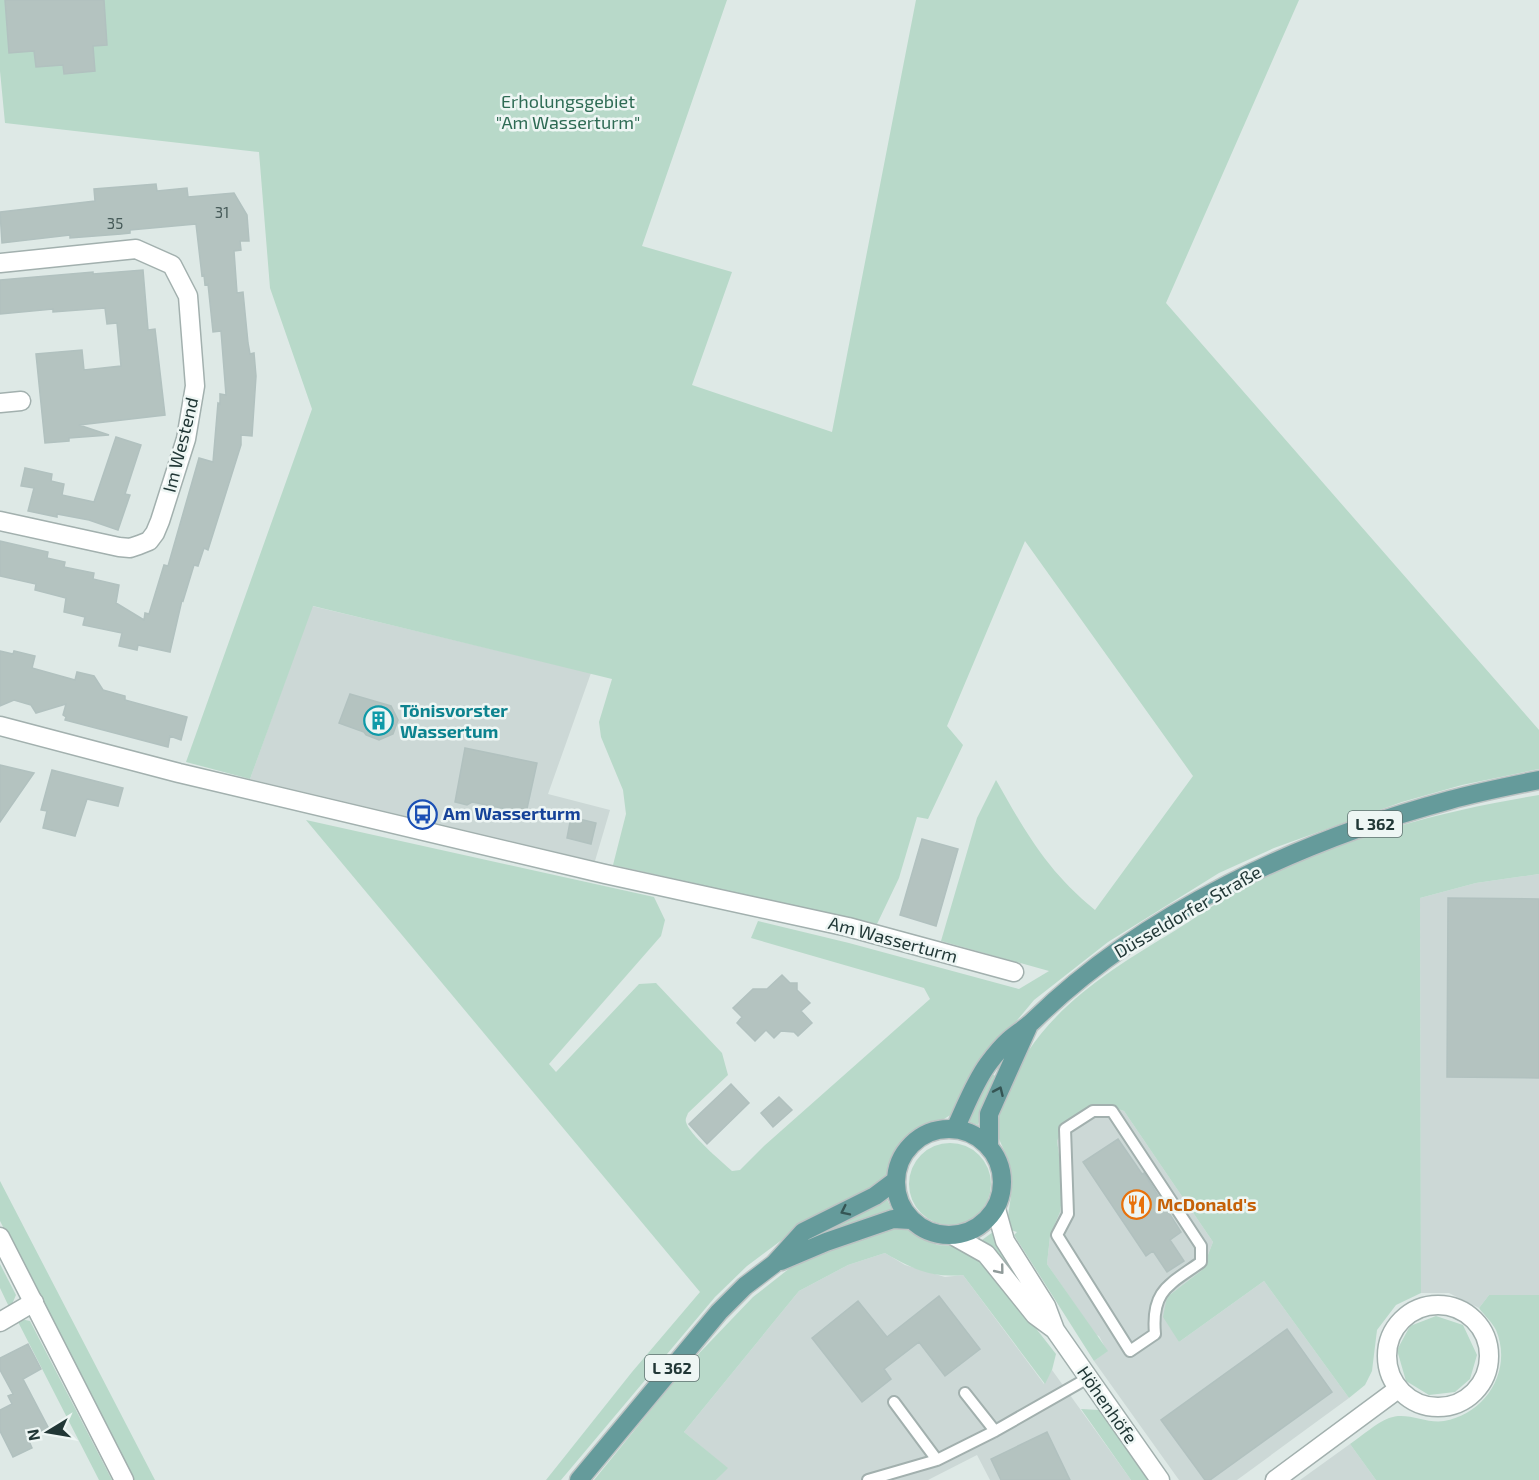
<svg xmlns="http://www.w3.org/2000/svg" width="1539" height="1480" font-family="'Exo 2',sans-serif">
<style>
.built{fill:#ccd8d6}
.green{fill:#b8d9c9}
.building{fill:#b4c3c0;stroke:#b1c1bf;stroke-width:1.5}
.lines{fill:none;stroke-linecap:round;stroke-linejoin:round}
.service-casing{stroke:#a2b0ae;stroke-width:14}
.minor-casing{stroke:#a2b0ae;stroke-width:21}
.tertiary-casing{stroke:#a2b0ae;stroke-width:21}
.primary-casing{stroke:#bcc3c3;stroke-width:21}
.service{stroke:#fff;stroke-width:10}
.minor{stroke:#fff;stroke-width:18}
.tertiary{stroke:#fff;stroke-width:18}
.primary{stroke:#659b9b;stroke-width:18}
.oneway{stroke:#355554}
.oneway2{stroke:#909b9a}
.labels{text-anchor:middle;stroke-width:5;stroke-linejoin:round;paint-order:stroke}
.number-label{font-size:15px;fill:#465a58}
.shield{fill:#eef6f4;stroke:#5e706f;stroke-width:1.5}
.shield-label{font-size:16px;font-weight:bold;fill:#213736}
.park-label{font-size:18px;fill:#2e6b54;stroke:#eef6f4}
.street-label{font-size:18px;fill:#213736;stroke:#eef6f4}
.culture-label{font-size:18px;font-weight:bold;fill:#0d838f;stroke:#eef6f4;text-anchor:start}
.transit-label{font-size:18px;font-weight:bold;fill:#164399;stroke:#eef6f4;text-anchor:start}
.food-label{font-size:18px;font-weight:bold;fill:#c56008;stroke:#eef6f4;text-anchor:start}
</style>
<rect width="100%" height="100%" fill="#dee9e6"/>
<path class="built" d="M312 606 591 673 548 794 610 810 595 861 250 779Z
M1539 874V1295H1489L1479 1308 1449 1293H1421L1420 898 1476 883Z
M1102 1104 1124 1111 1213 1242 1202 1270 1167 1297 1179 1342 1264 1281 1349 1398 1237 1480H1179L1094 1361 1107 1351 1099 1336 1096 1335 1047 1264 1050 1236 1060 1212 1064 1187 1057 1141 1066 1124 1091 1105Z
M885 1253 905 1265 945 1277 963 1275 1044 1384 1052 1370 1131 1480H990L977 1455 928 1480H716L727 1468 684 1432 799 1291 848 1265Z
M1350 1444 1376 1480H1300Z"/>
<path class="green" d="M0 0H727L642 246 732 272 692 385 832 432 916 0H1299L1166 303 1539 730V769L1462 785 1402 802 1274 848 1219 873 1108 942 1034 1000 1004 1036 952 1114 936 1124 918 1130 903 1142 892 1159 888 1174 877 1187 794 1231 747 1266 715 1297 561 1480H546L632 1372 700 1292 306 820 654 897 665 920 661 936 549 1064 556 1072 639 984 656 983 722 1053 728 1075 688 1113C687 1117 685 1118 686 1122 688 1133 722 1162 732 1171L740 1170 764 1146 930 999 924 988 751 938 758 921 849 943 1019 989 1049 971 941 941 977 818 996 780C1026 833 1047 871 1095 910L1193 776 1025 541 947 726 963 745 928 819 917 817 899 878 877 924 613 865 626 814 623 790 601 737 599 722 612 679 313 606 250 779 186 762 312 409 270 288 259 152 5 123 0 71Z
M1539 795V874L1476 883 1420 898 1421 1293 1396 1305 1377 1330 1372 1371 1365 1385 1349 1398 1264 1281 1179 1342 1163 1317 1167 1297 1202 1270 1213 1242 1124 1111 1102 1104 1091 1105 1066 1124 1057 1141 1064 1187 1060 1212 1050 1236 1047 1264 1108 1351 1094 1361 1014 1235 1017 1232 1007 1229C1008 1206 1015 1188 1010 1166 1006 1149 991 1133 997 1114 1001 1105 1006 1095 1011 1086 1016 1075 1020 1063 1027 1053 1064 997 1120 964 1176 930 1194 919 1211 906 1230 896 1324 842 1433 812 1539 795Z
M992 1074 997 1077 987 1097 978 1125 965 1121Z
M909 1184a41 41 0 1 1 82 0a41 41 0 1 1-82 0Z
M0 1181 155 1480H134L0 1221Z
M887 1199 892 1210 839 1228 835 1227Z
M893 1226 912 1231 937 1245 954 1246 974 1254 987 1266 1056 1354 1052 1370 1045 1384 963 1275C932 1278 912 1269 885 1253L848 1265 799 1291 684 1432 728 1468 716 1480H594L685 1368 753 1297 790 1268 824 1250Z
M993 1232 1020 1278 1017 1280 982 1240Z
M0 1264 16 1295 10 1309 0 1288Z
M1489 1295H1539V1480H1376L1350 1444C1362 1436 1376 1423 1389 1418 1407 1411 1426 1424 1444 1421 1486 1414 1513 1370 1496 1330 1492 1322 1484 1315 1479 1308Z
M1436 1316 1463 1325 1477 1355 1470 1379 1455 1392 1429 1395 1406 1381 1397 1350 1410 1326Z
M16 1318 30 1321 112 1480H99Z
M1081 1409 1099 1410 1149 1480H1131Z"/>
<path class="building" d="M5 0H104L107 45 93 46 95 71 64 74 63 65 36 67 34 51 9 53Z
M156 184 157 191 187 188 188 197 234 193 247 215 249 241H240L241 250 234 251 237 293 243 292 248 343 250 354 254 353 256 376 252 436 241 435V445L208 550 204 548 198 566 194 565 183 601 182 600 170 652 138 645 137 650 119 646 122 633 83 625 85 617 64 612 66 598 35 590 36 584 0 576V541L48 552 47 558 65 562 64 567 94 573 93 579 119 585 116 603 144 620 145 613 149 614 164 565 168 566 199 458 213 462 218 403 220 404V394L226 395 221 331 213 332 208 284 205 285 204 275 202 276 196 224 130 230V233L121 234 70 238V235L2 243 0 212 95 201 94 189Z
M143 270 148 330 155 329 165 415 79 425 109 435 69 438V441L45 443 36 354 82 350 84 370 121 366 117 323 107 324 105 308 53 312V309L0 314V280L93 272V274Z
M116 437 141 445 125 494 130 495 118 530 89 520 57 514V517L28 511 34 488 21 486 25 468 52 474 51 481 64 484 62 495 94 502Z
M0 651 13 654 14 651 35 656 32 668 75 680 77 672 94 676 103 690 125 696V700L187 717 181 740 170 736 168 747 65 720 66 717 63 715 66 704 36 713 31 705 14 700 0 706Z
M350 694 391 706 398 720 393 734 379 740 366 735 364 732 339 723Z
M465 748 537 763 526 813 472 802 467 805 455 802Z
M0 765 34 773 0 822Z
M52 770 123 788 118 806 87 799 75 836 43 828 47 811 41 810Z
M571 817 596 823 591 844 567 838Z
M922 839 958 849 936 926 900 915Z
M1448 898 1539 899V1078L1447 1077Z
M782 975 790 983H797V990L810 1003 801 1011 812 1023 798 1036 794 1032 781 1031 774 1038 766 1030 755 1041 737 1023 742 1017 733 1008 753 989H767Z
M731 1084 749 1103 707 1144 689 1124Z
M779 1097 792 1110 773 1127 761 1113Z
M1118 1139 1142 1174 1144 1173 1181 1232 1170 1240 1184 1261 1167 1272 1153 1251 1146 1256 1083 1162Z
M939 1296 980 1349 945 1376 919 1342 884 1369 891 1379 862 1402 812 1338 858 1301 887 1337Z
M1287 1329 1332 1392 1210 1480H1205L1161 1420Z
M28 1344 41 1369 23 1379 49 1429 28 1439 32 1448 13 1457 0 1431V1410L12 1404 8 1396 13 1394 0 1370V1358Z
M1047 1432 1070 1480H1001L991 1459Z"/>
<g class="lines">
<defs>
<path id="service" d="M1093 1111H1112L1201 1246V1262C1169 1285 1151 1290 1155 1334L1130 1351 1057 1235 1068 1214 1065 1129Z
M965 1393 995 1431
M894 1402 937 1460
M868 1480 937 1460 995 1431 1088 1378"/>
<path id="minor" d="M0 263 136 249 172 265 188 296 195 386 186 439 160 521 155 533 149 541 139 545 130 548 119 547 0 521
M0 403 21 401
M0 726 179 773 605 874 848 927 1014 972
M996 1209 1005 1241 1046 1306 1055 1330 1160 1480
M954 1236 986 1254 1035 1315 1054 1329
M1387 1356a51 51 0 1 1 102 0a51 51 0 1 1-102 0Z
M0 1322 34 1302
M1275 1480 1398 1389"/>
<path id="tertiary" d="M0 1237 124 1480"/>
<path id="primary" d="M896 1182a53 53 0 1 1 106 0a53 53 0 1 1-106 0Z
M955 1129C965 1108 974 1083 988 1064 994 1056 1001 1047 1009 1040 1017 1033 1026 1028 1034 1020 1145 912 1301 840 1450 800 1479 792 1509 786 1539 780
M989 1147V1114L1028 1027
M781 1261 826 1242 893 1219 911 1220
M579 1480 719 1312 745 1286 774 1264 803 1232 875 1196 895 1181"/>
</defs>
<use href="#service" class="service-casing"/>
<use href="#minor" class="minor-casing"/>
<use href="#tertiary" class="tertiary-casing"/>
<use href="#primary" class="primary-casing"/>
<use href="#service" class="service"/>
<use href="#minor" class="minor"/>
<use href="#tertiary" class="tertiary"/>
<use href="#primary" class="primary"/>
</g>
<defs><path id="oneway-chevron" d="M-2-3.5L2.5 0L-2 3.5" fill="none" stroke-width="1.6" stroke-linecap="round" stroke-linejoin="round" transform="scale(1.5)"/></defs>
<g class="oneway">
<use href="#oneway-chevron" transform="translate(999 1091) rotate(-66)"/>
<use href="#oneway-chevron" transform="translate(845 1211) rotate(154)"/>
</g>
<use class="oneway2" href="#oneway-chevron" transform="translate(1000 1270) rotate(51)"/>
<defs>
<symbol id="building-ring" viewBox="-11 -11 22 22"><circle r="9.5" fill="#eef6f4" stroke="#0f9aa8" stroke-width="1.5"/><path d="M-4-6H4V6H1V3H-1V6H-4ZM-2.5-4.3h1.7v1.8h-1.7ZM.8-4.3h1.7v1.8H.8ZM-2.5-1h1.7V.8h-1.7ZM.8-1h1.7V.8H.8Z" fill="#0f9aa8"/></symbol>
<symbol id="bus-ring" viewBox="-11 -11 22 22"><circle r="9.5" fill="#eef6f4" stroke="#1a4fb4" stroke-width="1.5"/><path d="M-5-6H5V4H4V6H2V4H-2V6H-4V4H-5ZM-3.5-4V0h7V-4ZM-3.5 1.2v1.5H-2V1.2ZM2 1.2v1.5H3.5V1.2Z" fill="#1a4fb4"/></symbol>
<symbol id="restaurant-ring" viewBox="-11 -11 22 22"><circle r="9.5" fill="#eef6f4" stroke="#e8710a" stroke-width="1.5"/><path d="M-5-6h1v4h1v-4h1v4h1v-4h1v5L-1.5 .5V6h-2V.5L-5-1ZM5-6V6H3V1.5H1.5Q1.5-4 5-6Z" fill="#e8710a"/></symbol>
</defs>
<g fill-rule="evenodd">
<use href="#building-ring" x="362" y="704" width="33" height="33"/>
<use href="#bus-ring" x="406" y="798" width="33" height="33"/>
<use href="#restaurant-ring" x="1120" y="1188" width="33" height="33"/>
</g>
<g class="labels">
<g class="number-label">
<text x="222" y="218">31</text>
<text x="115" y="229">35</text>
</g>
<g class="shield">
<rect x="1348" y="811" width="54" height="26" rx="4.5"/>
<rect x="645" y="1355" width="54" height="26" rx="4.5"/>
</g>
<g class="shield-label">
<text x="1375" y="830">L 362</text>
<text x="672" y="1374">L 362</text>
</g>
<g class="park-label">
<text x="568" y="108">Erholungsgebiet<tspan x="568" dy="21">"Am Wasserturm"</tspan></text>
</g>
<g class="street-label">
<text transform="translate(181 445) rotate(-76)" y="6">Im Westend</text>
<text transform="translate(1188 912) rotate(-30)" y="6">Düsseldorfer Straße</text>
<text transform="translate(893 940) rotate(15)" y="6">Am Wasserturm</text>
<text transform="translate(1107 1405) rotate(55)" y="6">Höhenhöfe</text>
</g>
<g class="culture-label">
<text x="400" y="717">Tönisvorster<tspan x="400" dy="21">Wassertum</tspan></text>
</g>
<g class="transit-label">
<text x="443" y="820">Am Wasserturm</text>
</g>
<g class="food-label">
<text x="1157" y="1211">McDonald's</text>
</g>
</g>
<g transform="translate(48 1432) rotate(259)" stroke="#eef6f4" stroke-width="4.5" paint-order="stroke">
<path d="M0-4.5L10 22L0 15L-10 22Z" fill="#213736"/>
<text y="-9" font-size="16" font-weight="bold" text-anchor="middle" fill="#213736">N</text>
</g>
</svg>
